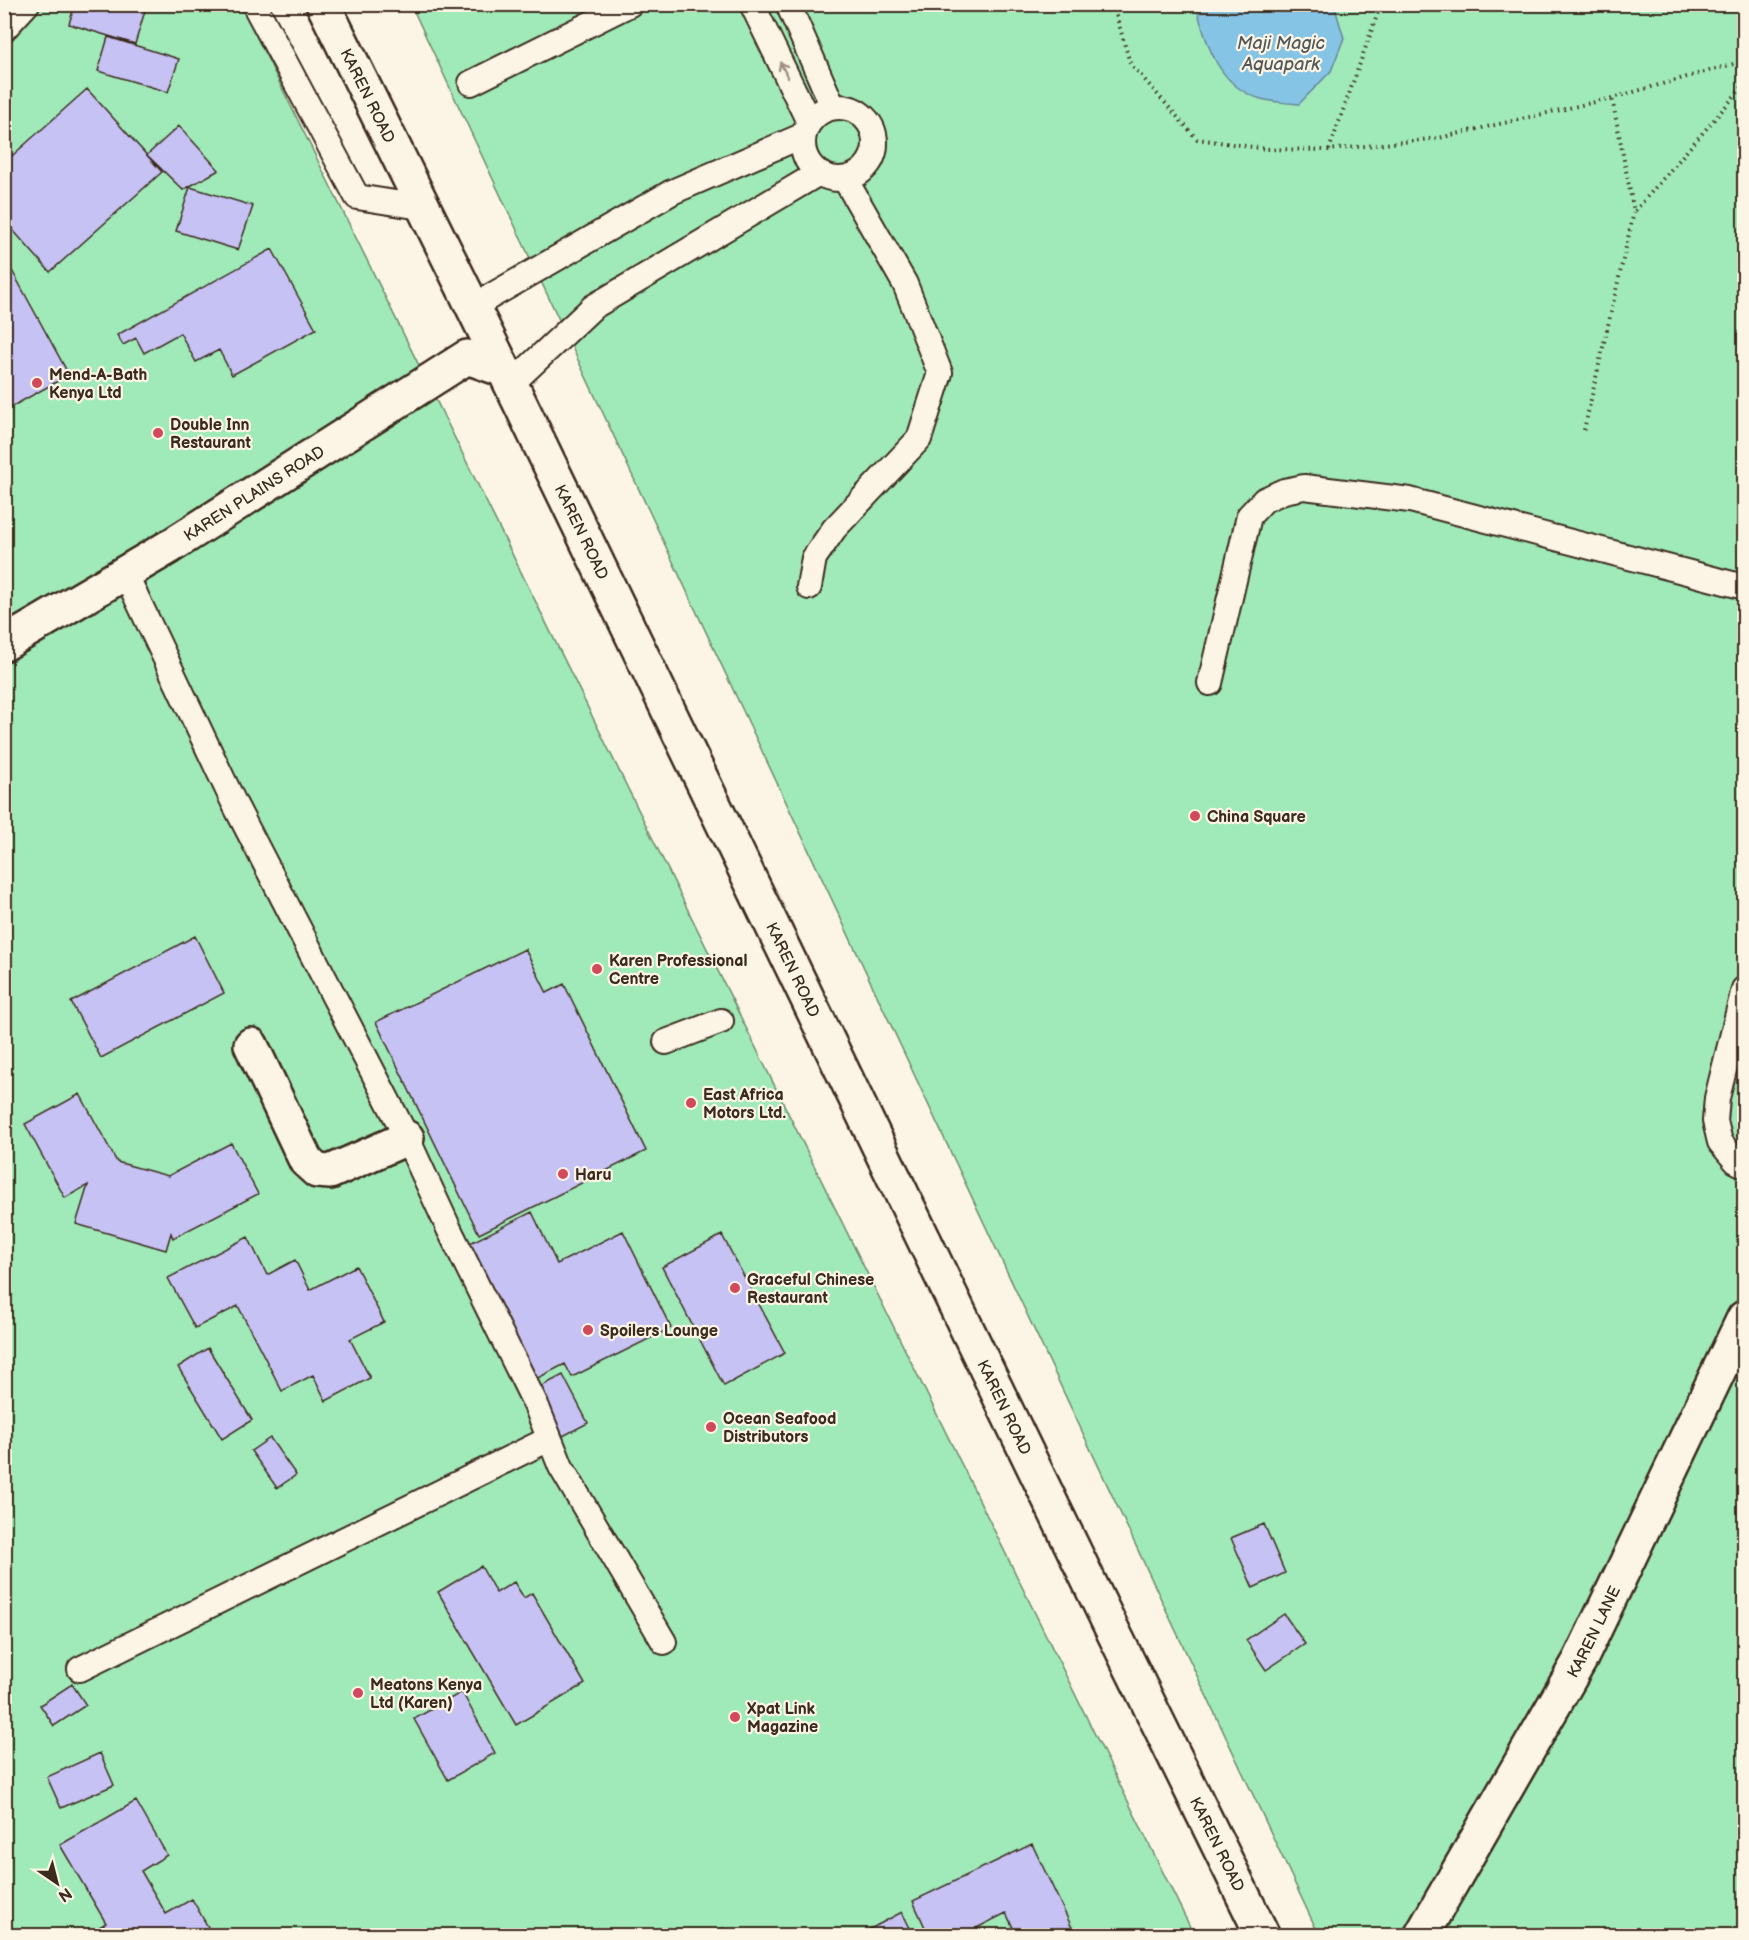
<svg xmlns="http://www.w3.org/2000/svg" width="1749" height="1940" font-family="'Balsamiq Sans',sans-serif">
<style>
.green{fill:#a0eab9;stroke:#6e8a6c;stroke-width:1.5}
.water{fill:#86c4e6;stroke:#688696;stroke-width:1.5}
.building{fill:#c7c2f4;stroke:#3b2a1e;stroke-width:1.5}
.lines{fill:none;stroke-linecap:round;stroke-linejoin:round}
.service-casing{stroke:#3b2a1e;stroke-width:28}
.minor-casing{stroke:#3b2a1e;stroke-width:38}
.path{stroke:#3b2a1e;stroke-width:4;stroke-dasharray:1.5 4.5;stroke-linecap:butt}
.service{stroke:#fcf5e5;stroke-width:24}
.minor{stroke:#fcf5e5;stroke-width:33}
.oneway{stroke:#9c9082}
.poi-dot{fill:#d1495b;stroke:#fcf5e5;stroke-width:2}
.labels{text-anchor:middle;stroke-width:4.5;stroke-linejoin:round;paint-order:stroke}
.street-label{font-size:16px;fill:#3b2a1e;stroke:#fcf5e5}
.poi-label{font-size:16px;font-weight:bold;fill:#3b2a1e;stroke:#fcf5e5;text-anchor:start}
.water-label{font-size:18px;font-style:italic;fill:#52585a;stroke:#fcf5e5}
</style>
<rect width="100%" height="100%" fill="#fcf5e5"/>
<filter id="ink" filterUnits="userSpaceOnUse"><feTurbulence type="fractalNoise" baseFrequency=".0167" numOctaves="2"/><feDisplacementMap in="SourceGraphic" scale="12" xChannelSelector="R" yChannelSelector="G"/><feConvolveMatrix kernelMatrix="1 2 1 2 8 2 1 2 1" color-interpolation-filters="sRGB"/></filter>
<g filter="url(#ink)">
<path class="green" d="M5 5H241L1194 1935 5 1936Z
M411 5H1744V1935H1319Z"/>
<path class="water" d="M1196 5H1334L1344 38 1331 71 1299 104C1287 103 1273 102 1261 99 1218 87 1206 43 1196 5Z"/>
<path class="building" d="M75 4H147L135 44 69 24Z
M108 37 179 59 168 92 98 71Z
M87 89 162 172 50 272 4 220V163Z
M179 126 219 170 183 190 147 155Z
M190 187 253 206 238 250 176 231Z
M272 249 316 329 232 375 219 350 196 362 180 333 144 353 136 338 123 345 117 335Z
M4 256 69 375 4 411Z
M195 936 224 993 101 1058 71 1002Z
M525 949 547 993 564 984 646 1151 479 1234 376 1022Z
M80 1094 117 1162 168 1176 231 1143 258 1194 173 1238 171 1233 166 1250 76 1224 88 1185 65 1198 25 1124Z
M532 1212 557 1264 623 1231 671 1328 572 1377 565 1364 532 1381 464 1246Z
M722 1235 785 1353 724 1386 662 1267Z
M248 1237 267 1275 295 1260 310 1290 356 1266 384 1322 350 1339 370 1378 326 1401 313 1375 282 1391 238 1306 195 1328 168 1278Z
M208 1348 252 1420 222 1439 178 1367Z
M563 1375 588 1423 563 1436 538 1388Z
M270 1438 296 1475 277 1488 251 1451Z
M1264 1524 1285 1573 1253 1588 1231 1538Z
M481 1566 496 1593 514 1582 524 1598 532 1593 585 1684 516 1725 438 1592Z
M1284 1614 1305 1644 1266 1670 1246 1640Z
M72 1684 86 1705 54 1726 40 1705Z
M462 1692 495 1753 448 1780 414 1719Z
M100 1753 114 1785 61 1808 47 1777Z
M136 1801 167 1855 141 1871 166 1914 192 1899 213 1936H84L106 1923 60 1845Z
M1032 1844 1076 1936H1017L1006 1913 961 1936H929L913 1901Z
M902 1912 914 1936H857Z
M723 1928 727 1936H709Z"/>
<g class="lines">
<defs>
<path id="service" d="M254 4 357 197 421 207
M752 4 809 122
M788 4 833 107
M4 29 27 4
M471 83 630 4
M803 143a36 36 0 1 1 72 0a36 36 0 1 1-72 0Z
M472 307 672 192 804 135
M511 384 593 307 819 173
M124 571 234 803 407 1138 449 1229 536 1405 561 1467 664 1642
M809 587 814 558 834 529 919 439 940 373 905 284 845 179
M1210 683 1249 516 1264 500 1284 491 1304 487 1410 500 1744 587
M1744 989 1717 1098 1715 1121 1720 1142 1736 1161 1744 1165
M666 1042 721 1021
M80 1669 549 1439"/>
<g id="minor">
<path id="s1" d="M323 4 504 370 1109 1623 1263 1936"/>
<path id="s2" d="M4 644 169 547 467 357 504 370"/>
<path d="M251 1045 306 1161 317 1171 330 1172 407 1138"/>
<path id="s3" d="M1421 1936 1580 1660 1744 1318"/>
</g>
</defs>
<use href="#service" class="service-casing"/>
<use href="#minor" class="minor-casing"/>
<path class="path" d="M1113 4 1130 63 1197 139 1267 149 1329 150 1439 138 1612 98 1744 61
M1329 150 1381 4
M1635 211 1744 85
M1584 430 1634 212 1612 98"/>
<use href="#service" class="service"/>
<use href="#minor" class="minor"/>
</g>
<defs><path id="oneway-shaft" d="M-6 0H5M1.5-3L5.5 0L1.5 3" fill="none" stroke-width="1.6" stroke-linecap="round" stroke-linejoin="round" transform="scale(1.5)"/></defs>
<use class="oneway" href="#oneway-shaft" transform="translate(784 70) rotate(-116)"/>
</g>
<g class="poi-dot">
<circle cx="37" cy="383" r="6"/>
<circle cx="158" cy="433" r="6"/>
<circle cx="1195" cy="816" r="6"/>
<circle cx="597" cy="969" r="6"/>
<circle cx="691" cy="1103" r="6"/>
<circle cx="563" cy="1174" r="6"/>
<circle cx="735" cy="1288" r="6"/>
<circle cx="588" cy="1330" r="6"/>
<circle cx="711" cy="1427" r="6"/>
<circle cx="358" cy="1693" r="6"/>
<circle cx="735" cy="1717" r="6"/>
</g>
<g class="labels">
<g class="street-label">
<text dy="6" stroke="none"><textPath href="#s1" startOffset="102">KAREN ROAD</textPath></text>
<text dy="6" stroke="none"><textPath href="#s2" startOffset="292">KAREN PLAINS ROAD</textPath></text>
<text dy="6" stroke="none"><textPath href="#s1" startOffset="588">KAREN ROAD</textPath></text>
<text dy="6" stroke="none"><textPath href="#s1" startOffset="1074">KAREN ROAD</textPath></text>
<text dy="6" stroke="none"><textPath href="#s1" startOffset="1560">KAREN ROAD</textPath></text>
<text dy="6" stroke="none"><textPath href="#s3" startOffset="350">KAREN LANE</textPath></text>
<text dy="6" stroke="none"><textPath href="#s1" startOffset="2046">KAREN ROAD</textPath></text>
</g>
<g class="poi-label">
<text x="49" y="380">Mend-A-Bath<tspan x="49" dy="18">Kenya Ltd</tspan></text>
<text x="170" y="430">Double Inn<tspan x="170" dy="18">Restaurant</tspan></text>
<text x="1207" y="822">China Square</text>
<text x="609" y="966">Karen Professional<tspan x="609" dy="18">Centre</tspan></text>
<text x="703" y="1100">East Africa<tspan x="703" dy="18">Motors Ltd.</tspan></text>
<text x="575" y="1180">Haru</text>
<text x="747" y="1285">Graceful Chinese<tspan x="747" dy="18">Restaurant</tspan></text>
<text x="600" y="1336">Spoilers Lounge</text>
<text x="723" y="1424">Ocean Seafood<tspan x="723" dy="18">Distributors</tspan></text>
<text x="370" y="1690">Meatons Kenya<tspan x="370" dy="18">Ltd (Karen)</tspan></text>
<text x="747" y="1714">Xpat Link<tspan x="747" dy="18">Magazine</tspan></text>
</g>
<g class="water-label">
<text x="1281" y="49">Maji Magic<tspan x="1281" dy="21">Aquapark</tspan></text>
</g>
</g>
<rect width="1749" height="1940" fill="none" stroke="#fcf5e5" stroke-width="24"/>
<rect x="12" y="12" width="1725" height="1916" fill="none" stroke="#3b2a1e" stroke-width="2" filter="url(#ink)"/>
<g transform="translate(57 1883) rotate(145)" stroke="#fcf5e5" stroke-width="4.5" paint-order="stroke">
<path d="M0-4.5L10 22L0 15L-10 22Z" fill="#3b2a1e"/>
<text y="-9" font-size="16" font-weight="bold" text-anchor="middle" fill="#3b2a1e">N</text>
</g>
</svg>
